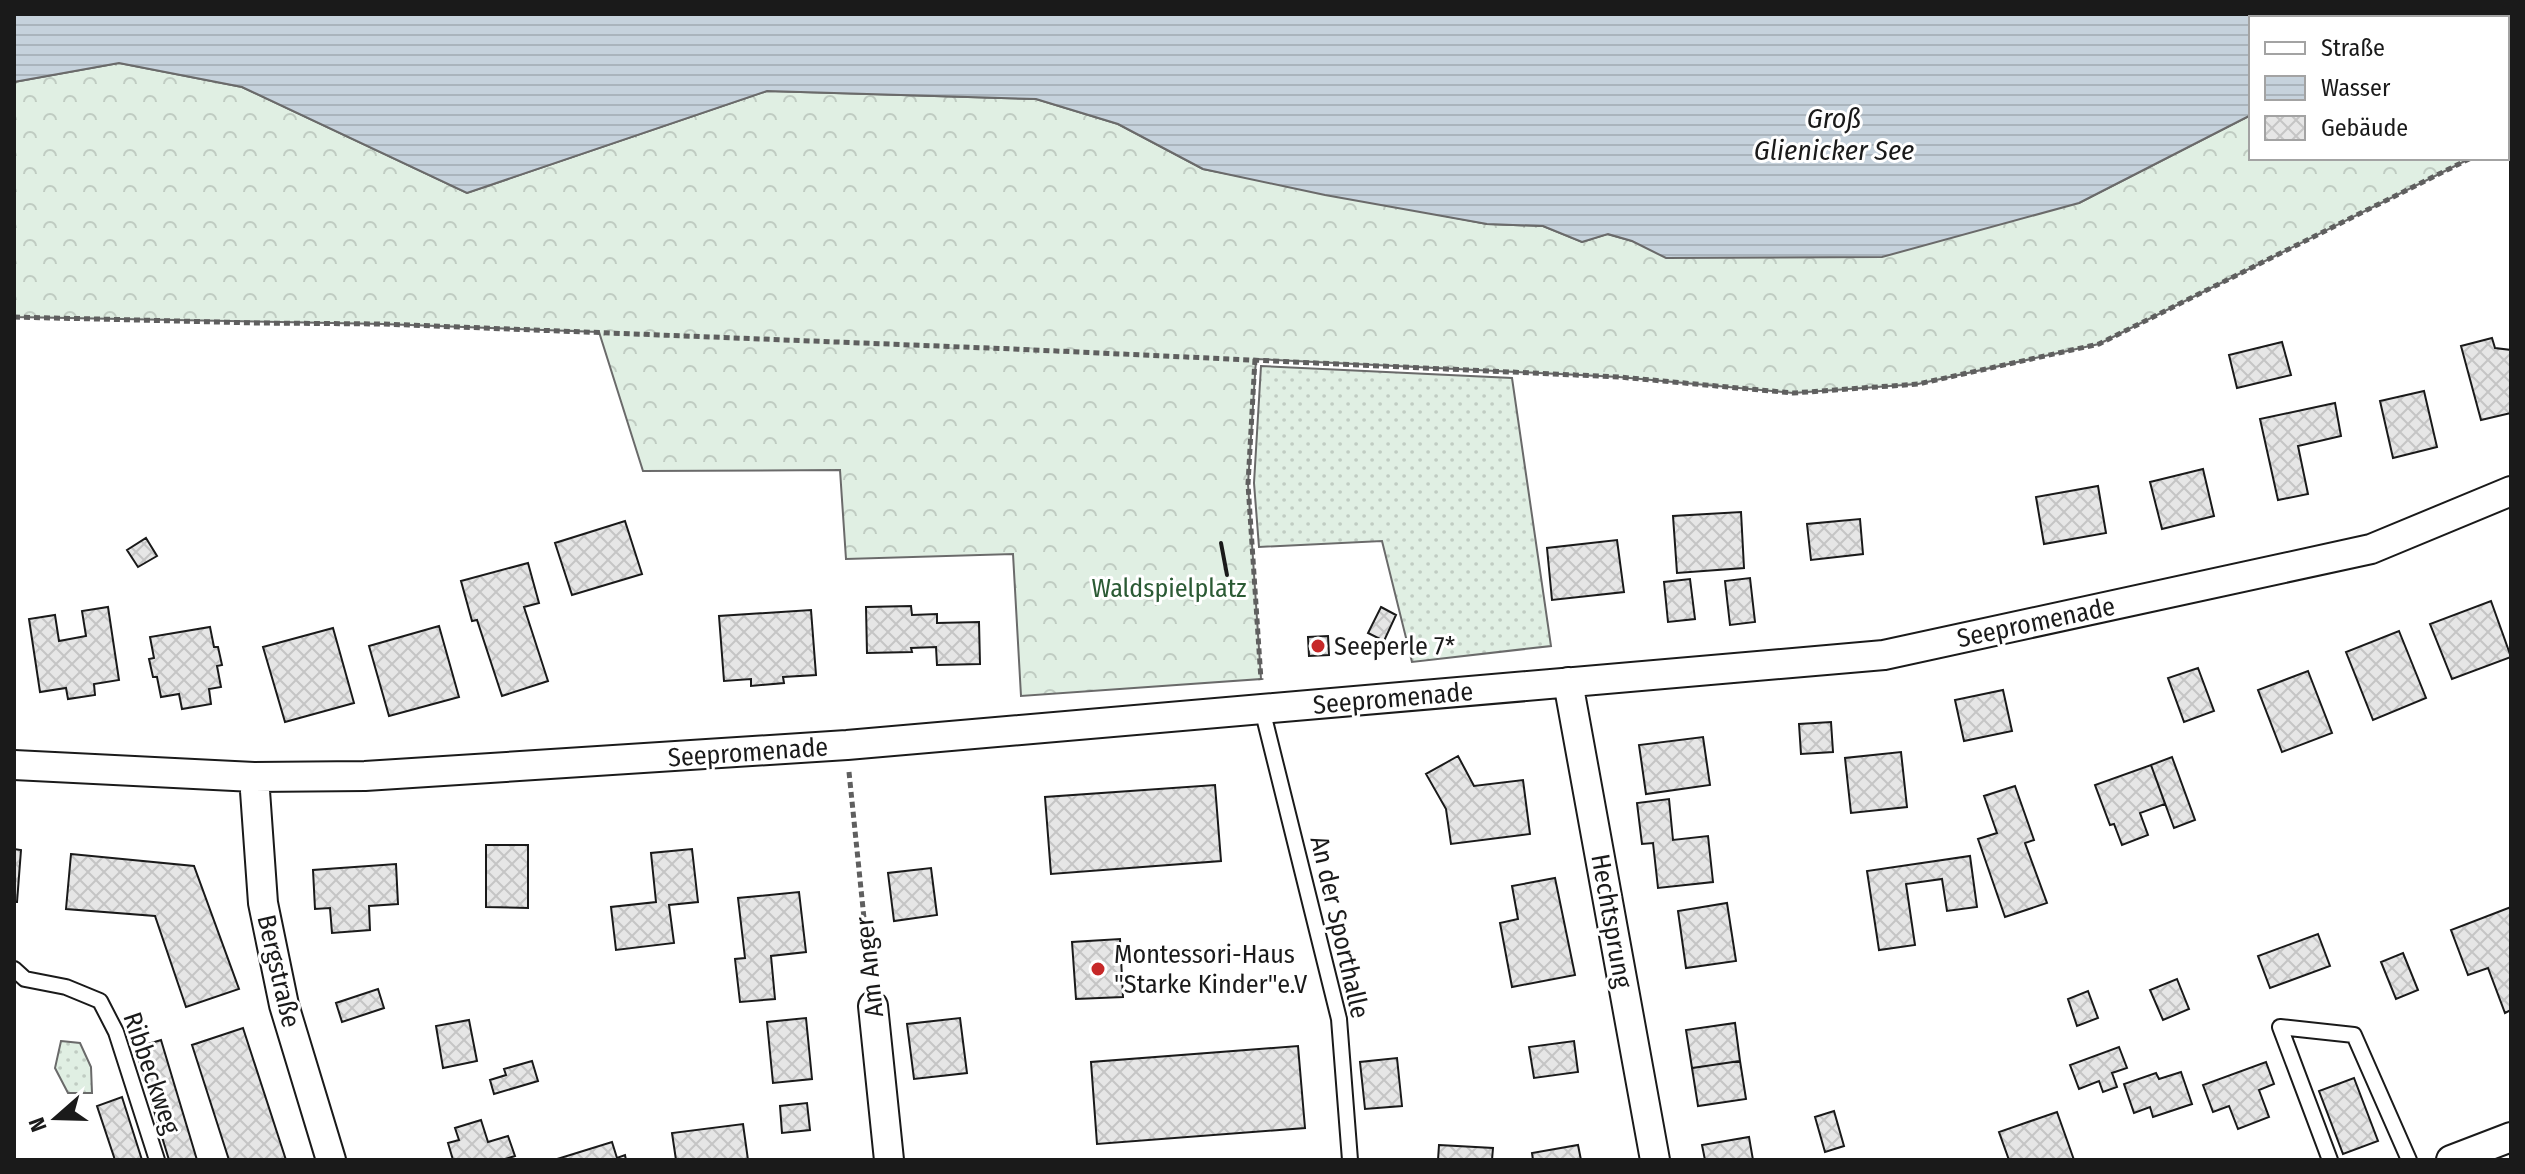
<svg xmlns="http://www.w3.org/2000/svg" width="2525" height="1174" font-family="'Fira Sans Condensed',sans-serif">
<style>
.grass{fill:url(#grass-dots);stroke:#6a6a6a;stroke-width:2}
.forest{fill:url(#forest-crowns);stroke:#6a6a6a;stroke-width:2}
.water{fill:url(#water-rules);stroke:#6a6a6a;stroke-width:2}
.building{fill:url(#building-cross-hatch);stroke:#1a1a1a;stroke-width:2}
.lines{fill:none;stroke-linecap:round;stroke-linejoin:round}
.lane-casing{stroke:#1a1a1a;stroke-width:18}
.street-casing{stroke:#1a1a1a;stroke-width:32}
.path{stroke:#5f5f5f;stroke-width:5;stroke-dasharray:6 4;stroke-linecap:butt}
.lane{stroke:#fff;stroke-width:14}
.street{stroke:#fff;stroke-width:28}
.wall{stroke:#1a1a1a;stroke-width:4}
.poi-dot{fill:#c62828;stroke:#fff;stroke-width:3}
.labels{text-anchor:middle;stroke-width:6;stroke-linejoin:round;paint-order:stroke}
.park-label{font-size:26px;fill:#2b5a34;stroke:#fff}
.street-label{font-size:26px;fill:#1a1a1a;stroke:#fff}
.poi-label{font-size:26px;fill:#1a1a1a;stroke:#fff;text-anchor:start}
.water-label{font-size:28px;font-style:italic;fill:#1a1a1a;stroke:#fff}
</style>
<defs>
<pattern id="grass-dots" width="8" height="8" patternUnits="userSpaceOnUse" patternTransform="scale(2)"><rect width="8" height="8" fill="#e0efe3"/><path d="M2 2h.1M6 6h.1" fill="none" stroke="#c0ccc2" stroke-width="1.8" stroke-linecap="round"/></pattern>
<pattern id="forest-crowns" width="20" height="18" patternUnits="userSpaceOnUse" patternTransform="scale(2)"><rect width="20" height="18" fill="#e0efe3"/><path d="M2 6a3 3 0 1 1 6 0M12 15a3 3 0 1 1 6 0" fill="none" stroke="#c0ccc2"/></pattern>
<pattern id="water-rules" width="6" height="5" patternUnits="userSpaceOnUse" patternTransform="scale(2)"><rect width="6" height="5" fill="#c6d2dc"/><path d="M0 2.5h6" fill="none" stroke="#aab4bc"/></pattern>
<pattern id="building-cross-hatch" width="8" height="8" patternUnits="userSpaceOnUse" patternTransform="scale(2)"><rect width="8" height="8" fill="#e6e6e6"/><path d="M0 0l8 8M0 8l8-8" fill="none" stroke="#c5c5c5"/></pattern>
</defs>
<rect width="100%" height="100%" fill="#fff"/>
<path class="grass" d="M1261 366 1512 378 1551 646 1412 662 1382 541 1259 547 1254 483Z
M61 1041 80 1043 91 1067 92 1093H68L55 1068Z"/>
<path class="forest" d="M2511 14V138L2507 140V18H2499Z
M119 63 242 87 467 193 767 91 1036 99 1118 124 1203 169 1487 224 1543 226 1582 242 1607 234 1632 241 2079 203 2251 115V158H2471L2099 344 1918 384 1793 393 1619 377 1256 359 1248 484 1261 679 1021 696 1013 554 846 559 840 470 643 471 599 332 383 324 14 317V82Z"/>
<path class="water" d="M14 14H2510L2499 18H2251V115L2079 203 1882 257 1666 258 1632 241 1608 234 1582 242 1543 226 1487 224 1325 195 1203 169 1118 124 1036 99 767 91 467 193 242 87 119 63 14 82Z"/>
<path class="building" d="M2492 338 2495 348 2511 350V413L2481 420 2461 346Z
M2282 342 2291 375 2237 388 2229 355Z
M2424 391 2437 447 2393 458 2380 401Z
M2335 403 2341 436 2298 446 2308 494 2278 500 2260 419Z
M2203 469 2214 516 2162 529 2150 482Z
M2098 486 2106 533 2044 544 2036 497Z
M1741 512 1744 568 1677 573 1673 516Z
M1860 519 1863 554 1811 560 1807 524Z
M625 521 642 574 572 595 555 543Z
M146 538 157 556 138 567 127 550Z
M1617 540 1624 592 1552 600 1547 548Z
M528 563 539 603 524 607 548 681 502 696 477 620 472 621 461 581Z
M1750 578 1755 622 1730 625 1725 581Z
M1690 579 1695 619 1668 622 1664 582Z
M2491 601 2511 657 2452 679 2430 624Z
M911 606 912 615 937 614V623L979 622 980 664 937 665 936 647 911 648 912 652 867 653 866 607Z
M108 607 119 680 94 684 95 695 68 699 66 688 40 692 29 619 55 615 59 641 86 636 82 611Z
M1381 607 1396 615 1384 641 1368 633Z
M811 610 816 675 783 677 784 683 751 686V679L724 681 719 616Z
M439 626 459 697 389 716 369 646Z
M210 627 214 647H218L222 665 217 666 221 687 209 689 211 704 182 709 179 694 161 697 157 677H153L149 659 154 658 150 637Z
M333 628 354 703 285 722 263 647Z
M2399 631 2426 698 2373 720 2346 652Z
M1328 636 1329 655 1309 656 1308 637Z
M2198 668 2214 711 2184 722 2168 678Z
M2308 671 2332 733 2282 752 2258 690Z
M2003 690 2012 731 1964 741 1955 700Z
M1831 722 1833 752 1801 754 1799 724Z
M1703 737 1710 785 1646 794 1639 745Z
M1901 752 1907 807 1851 813 1845 758Z
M1458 756 1474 786 1523 780 1530 834 1451 844 1446 809 1426 774Z
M2172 757 2195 820 2174 828 2151 765Z
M2151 765 2165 804 2140 813 2148 835 2122 845 2114 824 2110 825 2095 785Z
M1215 785 1221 861 1051 874 1045 797Z
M2015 786 2034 840 2025 843 2047 903 2005 917 1978 839 1997 833 1984 796Z
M1669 799 1673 840 1708 836 1713 882 1658 888 1653 843 1642 844 1637 803Z
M486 845H528V908L486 907Z
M14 849 21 850 17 902H14Z
M692 849 698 902 669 905 674 943 616 950 611 907 656 902 651 853Z
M71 854 194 866 239 989 186 1007 155 916 66 909Z
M1970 856 1977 907 1947 911 1942 879 1906 884 1915 945 1879 950 1867 871Z
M396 864 398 904 369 906 370 930 332 933 330 908 315 909 313 870Z
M931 868 937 915 894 921 888 873Z
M1555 878 1575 975 1512 987 1500 923 1518 919 1512 886Z
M799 892 806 952 771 956 775 999 740 1002 735 959 745 958 738 898Z
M1727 903 1736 961 1686 968 1678 911Z
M2511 907V1010L2505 1013 2488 968 2468 975 2451 930Z
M2318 934 2330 966 2270 988 2258 956Z
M1120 939 1123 997 1076 999 1072 942Z
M2403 953 2418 990 2396 999 2381 962Z
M2177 979 2189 1009 2163 1020 2150 990Z
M378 989 384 1008 342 1022 336 1003Z
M2088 991 2098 1018 2077 1026 2068 999Z
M806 1018 812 1079 773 1083 767 1022Z
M960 1018 967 1073 914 1079 907 1024Z
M469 1020 477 1061 443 1068 436 1026Z
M1735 1023 1740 1061 1692 1068 1686 1030Z
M243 1028 286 1160H229L192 1045Z
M161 1040 197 1160H169L135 1048Z
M1574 1041 1578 1072 1534 1078 1529 1047Z
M1298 1046 1305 1128 1097 1144 1091 1062Z
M2119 1047 2127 1068 2112 1073 2117 1087 2103 1092 2099 1081 2079 1089 2070 1065Z
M1397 1058 1402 1106 1365 1109 1360 1062Z
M532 1061 538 1081 494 1094 490 1080 506 1075 504 1069Z
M1740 1061 1746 1099 1698 1106 1692 1068Z
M2266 1062 2274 1084 2259 1090 2269 1117 2238 1129 2229 1106 2213 1112 2203 1085Z
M2181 1072 2192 1104 2153 1117 2150 1107 2134 1113 2124 1084 2156 1073 2159 1079Z
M2354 1078 2378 1141 2343 1154 2319 1091Z
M122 1097 142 1160H115L97 1106Z
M807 1103 810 1130 782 1133 780 1106Z
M1834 1111 1844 1146 1825 1152 1815 1117Z
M2057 1112 2074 1160H2009L1999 1132Z
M481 1120 488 1142 508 1136 515 1156 502 1160H453L448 1143 459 1140 455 1128Z
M743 1124 748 1160H676L672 1133Z
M1749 1137 1753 1160H1705L1702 1145Z
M612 1142 617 1158 625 1155 626 1160H554Z
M1439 1145 1493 1148 1492 1160H1438Z
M1578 1145 1581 1160H1533L1532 1153Z"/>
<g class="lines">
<defs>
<path id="lane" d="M1262 709 1339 1019 1350 1160
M14 969 25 979 66 987 100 1001 116 1032 157 1160
M2330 1160 2280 1027 2354 1035 2409 1160"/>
<path id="street" d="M1568 682 1655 1160
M14 765 254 777 365 776 847 745 1884 655 2371 549 2511 491
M254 777 263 903 284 1005 331 1160
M873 1006 889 1160
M2451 1160 2511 1137"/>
</defs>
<use href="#lane" class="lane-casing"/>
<use href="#street" class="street-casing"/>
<path class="path" d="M2507 140 2511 138
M14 317 258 323 383 324 1013 349 1619 377 1793 393 1918 384 2099 344 2471 158
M1255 359 1248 484 1261 680
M849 772 870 977"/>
<use href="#lane" class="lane"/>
<use href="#street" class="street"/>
<path class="wall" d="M1221 543 1227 575"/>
</g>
<g class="poi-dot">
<circle cx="1318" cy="646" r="8"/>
<circle cx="1098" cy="969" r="8"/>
</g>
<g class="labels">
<g class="park-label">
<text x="1169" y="597">Waldspielplatz</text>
</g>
<g class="street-label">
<text transform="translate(2036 622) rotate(-12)" y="9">Seepromenade</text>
<text transform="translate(1393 698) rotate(-5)" y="9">Seepromenade</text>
<text transform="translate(748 752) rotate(-4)" y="9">Seepromenade</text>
<text transform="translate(1612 921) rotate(80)" y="9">Hechtsprung</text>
<text transform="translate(1340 927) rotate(77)" y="9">An der Sporthalle</text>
<text transform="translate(869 967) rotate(-96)" y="9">Am Anger</text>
<text transform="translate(279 971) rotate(77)" y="9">Bergstraße</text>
<text transform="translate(152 1073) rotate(71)" y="9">Ribbeckweg</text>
</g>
<g class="poi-label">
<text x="1334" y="655">Seeperle 7*</text>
<text x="1114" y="963">Montessori-Haus<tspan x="1114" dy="30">"Starke Kinder"e.V</tspan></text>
</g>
<g class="water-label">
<text x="1834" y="128">Groß<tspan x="1834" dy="32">Glienicker See</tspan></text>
</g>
</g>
<rect width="2525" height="1174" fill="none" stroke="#1a1a1a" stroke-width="32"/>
<rect x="2249" y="16" width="260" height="144" fill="#ffffff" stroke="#a3a3a3" stroke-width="2"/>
<rect x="2265" y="42" width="40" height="12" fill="#ffffff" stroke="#a3a3a3" stroke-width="2"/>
<text x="2321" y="56" font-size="24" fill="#1a1a1a">Straße</text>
<rect x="2265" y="76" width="40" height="24" fill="url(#water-rules)" stroke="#a3a3a3" stroke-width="2"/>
<text x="2321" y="96" font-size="24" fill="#1a1a1a">Wasser</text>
<rect x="2265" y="116" width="40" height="24" fill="url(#building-cross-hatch)" stroke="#a3a3a3" stroke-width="2"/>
<text x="2321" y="136" font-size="24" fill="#1a1a1a">Gebäude</text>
<g transform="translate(56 1118) rotate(250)" stroke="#ffffff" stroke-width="6" paint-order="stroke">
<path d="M0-6L14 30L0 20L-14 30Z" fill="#1a1a1a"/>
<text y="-12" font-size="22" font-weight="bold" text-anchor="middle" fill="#1a1a1a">N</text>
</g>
</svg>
